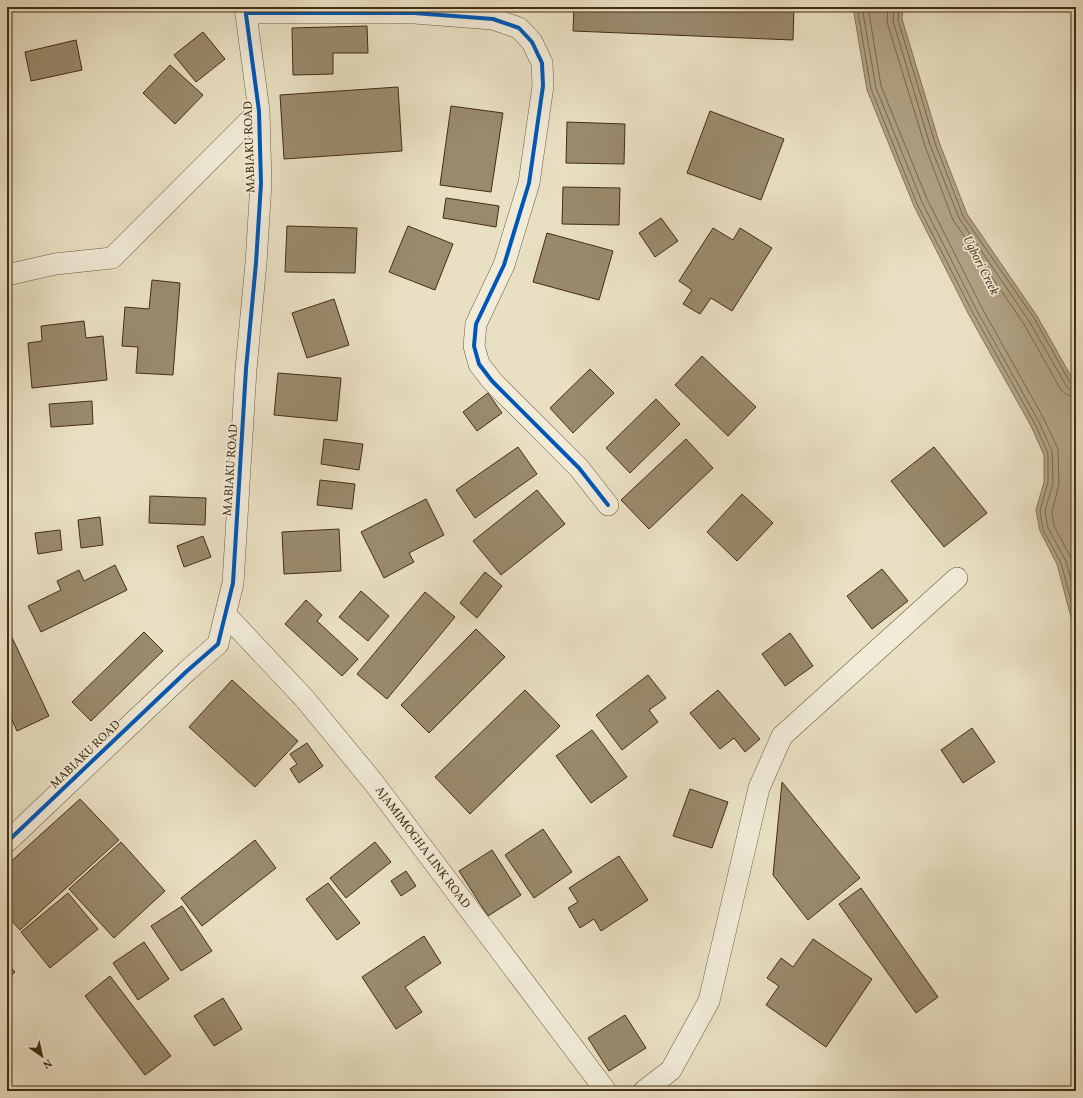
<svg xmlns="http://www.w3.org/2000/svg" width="1083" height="1098" font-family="Vollkorn,serif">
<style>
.water{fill:#b1a386;stroke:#857457}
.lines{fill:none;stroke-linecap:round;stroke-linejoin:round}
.shore{stroke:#7a684b;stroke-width:1}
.building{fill:#9a8a6d;stroke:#442d10}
.minor-casing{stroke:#6d5a3d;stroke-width:22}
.minor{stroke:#f1ebd8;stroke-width:21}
.cycleway-casing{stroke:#f1ebd8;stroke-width:6}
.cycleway{stroke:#0057b8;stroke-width:4}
.labels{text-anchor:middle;stroke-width:3.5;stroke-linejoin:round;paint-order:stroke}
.street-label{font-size:12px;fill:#442d10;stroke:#f1ebd8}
.water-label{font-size:13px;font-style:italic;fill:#5f4a2e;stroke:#f1ebd8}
</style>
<rect width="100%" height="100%" fill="#e9e0c3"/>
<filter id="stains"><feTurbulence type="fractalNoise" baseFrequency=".005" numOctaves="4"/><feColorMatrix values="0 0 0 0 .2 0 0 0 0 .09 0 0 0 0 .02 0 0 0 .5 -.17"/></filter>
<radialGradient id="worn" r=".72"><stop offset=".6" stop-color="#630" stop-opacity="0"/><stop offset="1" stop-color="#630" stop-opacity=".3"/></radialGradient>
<path class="water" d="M853 7H903L902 19 939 142 967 214 1037 316 1076 385V636L1057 564 1040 531 1036 510 1044 482V455L1031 426 969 315 914 206 867 90Z"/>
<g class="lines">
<path class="shore" d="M857 7 871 89 917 204 973 313 1035 424 1048 453V482L1040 511 1043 530 1061 563 1076 619
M862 7 876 88 922 202 977 311 1039 422 1052 451 1053 483 1045 511 1048 528 1066 561 1076 598
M868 7 881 86 927 199 982 308 1044 419 1058 449 1059 484 1052 512 1054 526 1071 558 1076 575
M888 7 887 22 925 146 953 220 1024 324 1061 390 1067 395 1076 397
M894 7 893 21 930 145 959 218 1029 321 1067 387 1071 391H1076
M899 7 898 20 935 143 963 216 1034 318 1071 384 1076 386"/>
</g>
<path class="building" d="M574 7H794L793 40 573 31Z
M367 26 368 53H333V74L293 75 292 28Z
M203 32 225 59 196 82 174 55Z
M76 40 82 70 31 81 25 52Z
M170 65 203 95 175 124 143 93Z
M398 87 402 151 284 159 280 95Z
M451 106 503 113 491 192 440 185Z
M710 111 784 139 761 200 687 173Z
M567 122 625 124 624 164 566 163Z
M563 187 620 188 619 225 562 224Z
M446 198 499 206 496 227 443 218Z
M661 218 678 241 655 257 639 233Z
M287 226 357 228 355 273 285 272Z
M408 226 453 244 435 290 389 272Z
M713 228 733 240 740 228 772 248 732 311 711 298 700 314 683 304 692 290 679 281Z
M547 233 613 251 599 300 533 282Z
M152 280 180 283 173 375 136 373 138 347 122 346 125 307 149 309Z
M334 299 349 345 307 358 292 313Z
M84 321 86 338 103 336 107 380 32 388 28 343 42 341 41 326Z
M702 356 756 407 728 436 675 385Z
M590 369 614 393 573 433 550 408Z
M278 373 341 378 337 421 274 415Z
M488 393 502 413 477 431 463 412Z
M656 399 680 424 630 473 606 448Z
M92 401 93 424 51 427 49 404Z
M324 439 363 444 359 470 321 464Z
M686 439 713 468 649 529 621 500Z
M518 447 537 474 475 518 456 490Z
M934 447 987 513 944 547 891 481Z
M320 480 355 484 352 509 317 505Z
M537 490 565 524 501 575 473 541Z
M742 494 773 523 737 561 707 532Z
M150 496 206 498 205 525 149 523Z
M426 499 444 535 409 553 414 562 384 578 361 532Z
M100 517 103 545 81 548 78 520Z
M339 529 341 571 284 574 282 532Z
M60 530 62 550 38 554 35 533Z
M203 536 211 557 184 567 177 546Z
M115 565 127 590 41 632 28 606 61 590 57 581 79 570 84 581Z
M882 569 908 601 872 629 847 596Z
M485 572 502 586 477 618 460 603Z
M361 591 389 616 368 641 339 617Z
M425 592 455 617 387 699 357 674Z
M306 600 322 615 317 621 358 659 342 676 285 624Z
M7 627 49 716 17 731 7 709Z
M476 629 505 657 429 733 401 705Z
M144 632 163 651 91 721 72 702Z
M790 633 813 666 785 686 762 654Z
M648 675 666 698 649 710 658 722 622 750 596 715Z
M232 680 298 741 255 787 189 727Z
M525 690 560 726 470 814 435 777Z
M718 690 760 739 745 752 734 738 720 749 690 713Z
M972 728 995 762 963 783 941 750Z
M592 730 627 777 591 803 556 756Z
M307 743 323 766 299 783 290 769 297 764 290 754Z
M782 782 860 878 808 920 773 875Z
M690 789 728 802 712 848 673 836Z
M80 799 119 840 20 930 7 916V865Z
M543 829 572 872 534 898 505 855Z
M255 840 276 868 202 926 181 898Z
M121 842 165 891 114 938 69 889Z
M375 842 391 862 346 898 330 878Z
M492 850 521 895 488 916 459 871Z
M619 856 648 900 601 931 594 919 580 928 568 908 578 902 569 888Z
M406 871 416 886 401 896 391 881Z
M328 883 360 923 337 940 306 899Z
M861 888 938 997 916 1013 839 904Z
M68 893 98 929 50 968 21 932Z
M182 906 212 951 181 971 151 926Z
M424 936 441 963 405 987 422 1012 396 1029 362 977Z
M813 939 872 979 826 1047 766 1005 779 986 767 978 781 958 793 967Z
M144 942 169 979 138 1000 113 963Z
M7 963 15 972 7 979Z
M110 976 171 1056 145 1075 85 996Z
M223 998 242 1029 214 1046 194 1016Z
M625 1015 646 1048 609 1071 588 1038Z"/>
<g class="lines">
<defs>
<path id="minor" d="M246 13H414L493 19 519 28 532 42 542 63 543 86 529 183 504 265 476 324 474 346 479 364 492 381 579 468 608 505
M7 275 55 264 112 258 259 111
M226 615 304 698 374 783 606 1091
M7 842 187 671 218 644 233 583 246 369 256 263 261 183 259 111 245 7
M644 1091 671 1070 709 1001 759 788 782 736 957 578"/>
</defs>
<use href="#minor" class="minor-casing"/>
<use href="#minor" class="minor"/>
<defs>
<path id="cycleway" d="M246 13H414L493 19 519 28 532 42 542 63 543 86 529 183 504 265 476 324 474 346 479 364 492 381 579 468 608 505
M7 842 187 671 218 644 233 583 246 369 256 263 261 183 259 111 245 7"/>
</defs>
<use href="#cycleway" class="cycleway-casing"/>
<use href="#cycleway" class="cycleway"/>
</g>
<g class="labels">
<g class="street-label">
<text transform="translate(249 147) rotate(-92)" y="4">MABIAKU ROAD</text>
<text transform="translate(230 470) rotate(-86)" y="4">MABIAKU ROAD</text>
<text transform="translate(85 754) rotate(-44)" y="4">MABIAKU ROAD</text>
<text transform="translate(423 847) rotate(53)" y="4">AJAMIMOGHA LINK ROAD</text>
</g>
<g class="water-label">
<text transform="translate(982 265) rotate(63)" y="5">Ugbori Creek</text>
</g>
</g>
<rect width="1083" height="1098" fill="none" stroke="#e9e0c3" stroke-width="24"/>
<rect x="8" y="8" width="1067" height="1082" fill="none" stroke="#442d10" stroke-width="2"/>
<rect x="12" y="12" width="1059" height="1074" fill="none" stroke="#442d10"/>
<g transform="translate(42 1056) rotate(146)" stroke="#f1ebd8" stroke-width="3" paint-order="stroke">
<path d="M0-3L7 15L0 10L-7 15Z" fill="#442d10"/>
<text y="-6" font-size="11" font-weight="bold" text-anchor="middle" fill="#442d10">N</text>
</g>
<rect width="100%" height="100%" filter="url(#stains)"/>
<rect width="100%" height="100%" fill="url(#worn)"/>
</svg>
